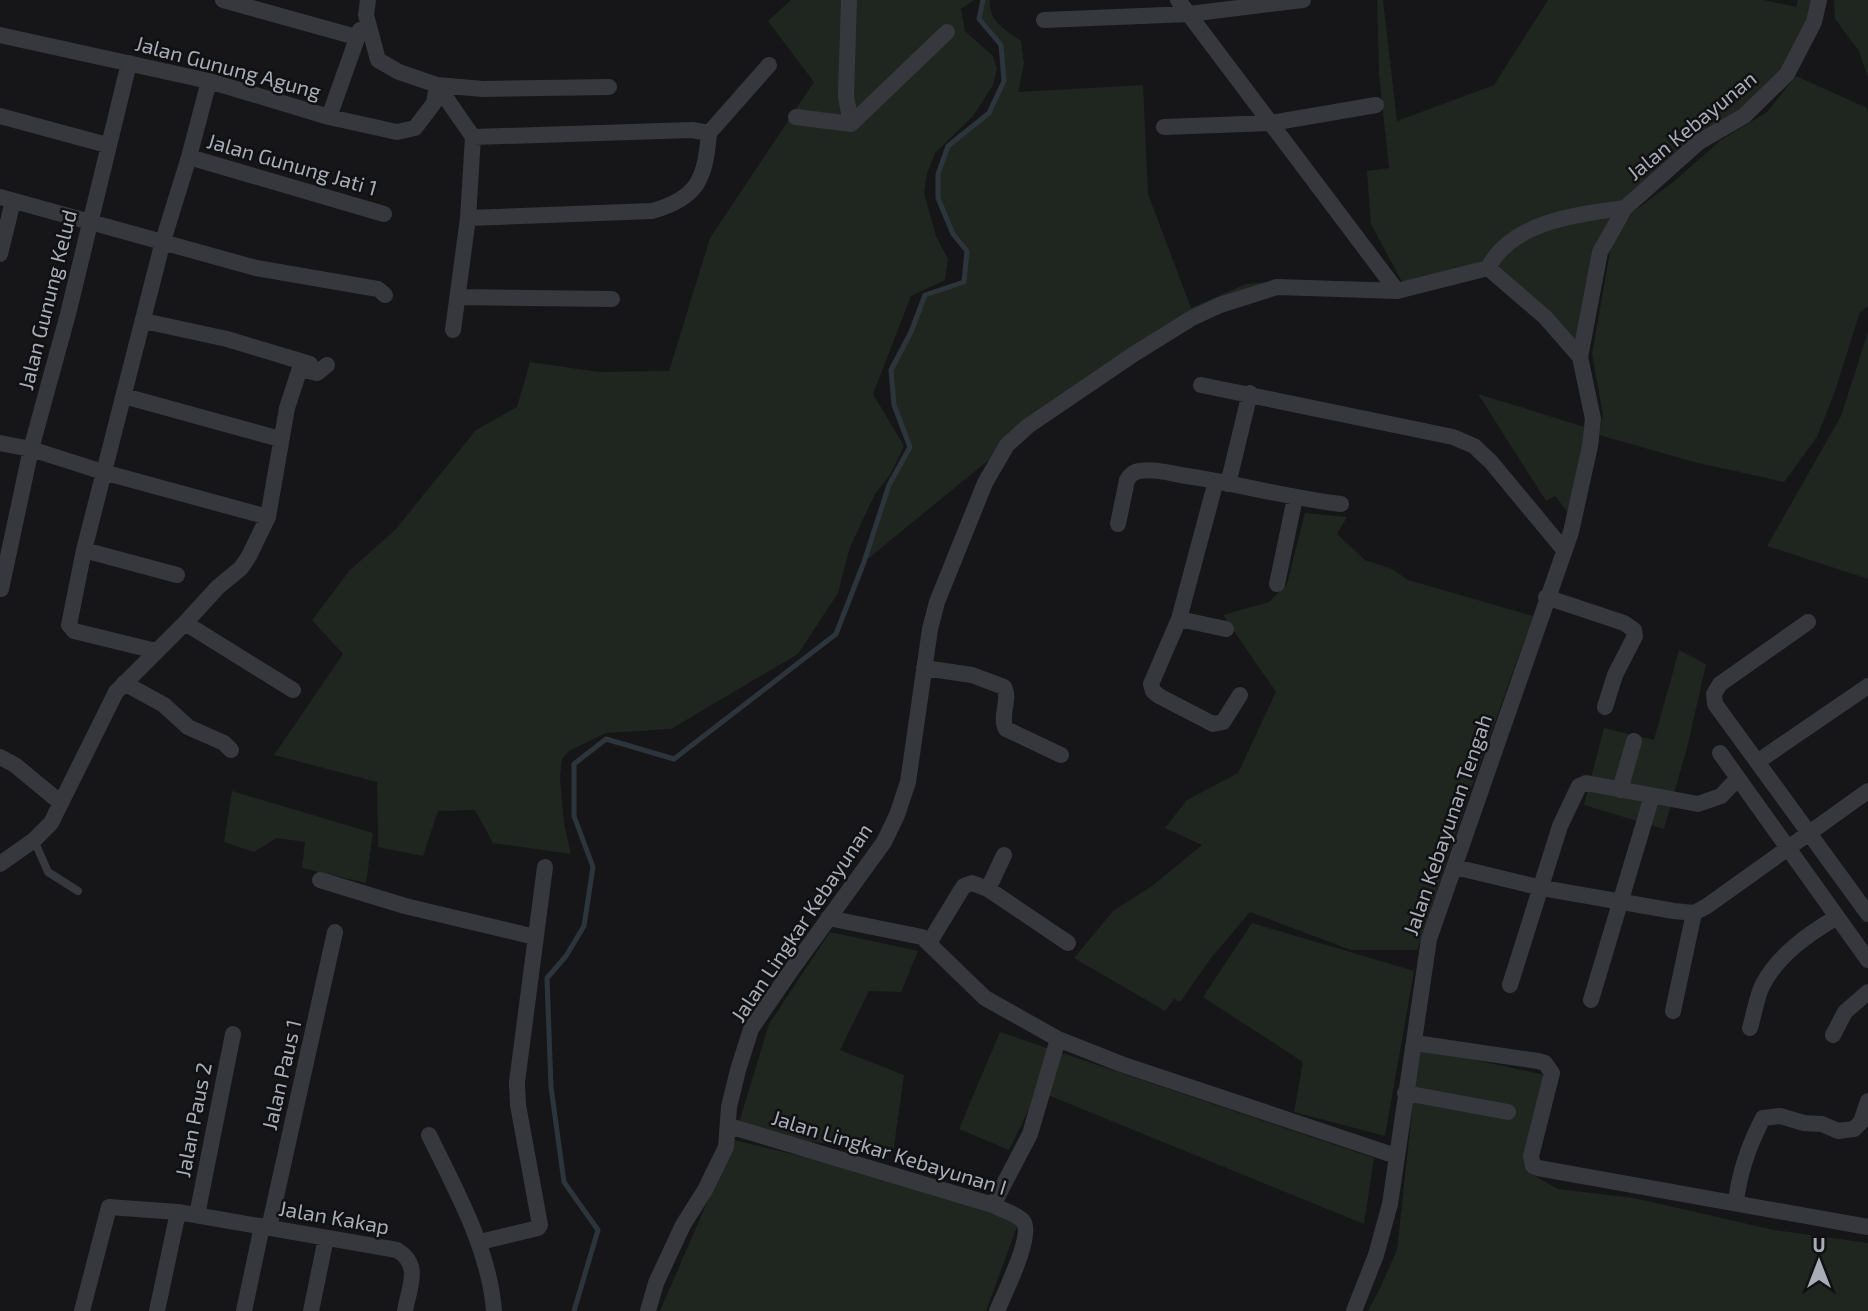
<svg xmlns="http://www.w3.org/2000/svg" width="1868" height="1311" font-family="'Exo 2',sans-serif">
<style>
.green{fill:#1e261f}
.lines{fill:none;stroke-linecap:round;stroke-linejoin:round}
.stream{stroke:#2c353c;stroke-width:5}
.service{stroke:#37383d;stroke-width:8}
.minor{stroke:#37383d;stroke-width:16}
.labels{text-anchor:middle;stroke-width:5;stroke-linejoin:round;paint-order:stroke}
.street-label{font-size:21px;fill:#a8adb8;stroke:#111113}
</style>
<rect width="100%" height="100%" fill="#161618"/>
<path class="green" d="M791 0H974L961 9 965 31 993 56 997 69 993 85 973 116 936 152 927 173 924 193 936 236 948 259 945 280 911 296 873 394 904 446 890 475 875 494 850 547 838 593 798 654 671 729 606 733 569 751 562 759 560 778 564 824 571 854 493 843 475 810 438 811 423 856 378 847 377 782 274 755 343 654 312 620 350 570 395 530 476 430 517 407 530 362 599 372 669 371 710 238 814 82 768 21Z
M983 0H990C988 21 1006 30 1021 41L1024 64 1018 92 1143 85 1148 194 1191 308 1246 284 1279 281 1402 282 1371 224 1367 171 1389 168 1379 74 1377 0H1383L1397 121 1494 85 1548 0H1764L1796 7 1798 0H1819L1787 74 1660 175 1600 252 1580 357 1488 268 1397 291 1277 287 1220 305 1007 445 864 562 889 485 910 447 894 405 891 370 911 332 925 295 964 282 967 251 953 234 938 198V174L948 146 989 113 1004 81 1001 45 979 19Z
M1834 0H1868V78L1859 51 1835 19Z
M1796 76 1867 108 1868 113V306L1860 312 1835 391 1817 437 1784 482 1694 462 1599 435 1603 415 1592 354 1611 246 1633 212 1672 183 1721 140 1767 112Z
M1868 332V579L1767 546 1841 416Z
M1478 394 1585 427 1582 461 1569 514 1555 496 1546 501Z
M1305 513 1347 517 1337 534 1365 560 1392 569 1408 580 1533 616 1471 789 1417 950H1351L1250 912 1211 958 1180 1002 1174 999 1165 1011 1074 958 1113 911 1152 886 1202 845 1165 828 1187 800 1238 773 1276 692 1223 615 1269 602 1287 584Z
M1679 650 1706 664 1688 744 1664 829 1584 805 1604 728 1654 740Z
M232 791 373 833 366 883 302 868 305 842 277 838 254 852 224 842Z
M1252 923 1414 971 1385 1136 1294 1112 1303 1062 1203 997Z
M830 932 918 951 901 992 869 991 840 1050 904 1075 893 1154 808 1141 738 1126 769 1024Z
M1000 1032 1374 1158 1364 1224 1038 1091 1009 1150 959 1129Z
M1419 1048 1545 1075 1526 1171 1558 1189 1634 1198 1774 1230 1868 1243V1311H1368L1381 1286 1397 1250Z
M734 1140 922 1185 1018 1224 986 1311H660Z"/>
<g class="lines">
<path class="stream" d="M574 1311 598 1230 564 1182 551 1087 547 978 566 956 584 926 593 867 574 816V764L606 739 674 759 836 634 864 562 889 485 910 447 894 405 891 370 911 332 925 295 964 282 967 251 953 234 938 198V174L948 146 989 113 1004 81 1001 45 979 19 983 0"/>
<path class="service" d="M34 840 48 872 78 891"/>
<path class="minor" d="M223 0 356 37
M368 0 366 15 378 60 399 72 437 85 473 137 468 218 453 330
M849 0 846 96 851 124
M1178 0 1397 291
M1044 20 1189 14 1303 0
M0 35 209 81 329 117 397 132 415 128 434 103 437 85 483 89 609 87
M0 116 107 145
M329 117 360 30
M796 117 851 124 947 32
M1164 127 1271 123 1376 105
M473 137 692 130 709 133 769 65
M189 157 384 214
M0 197 256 268 378 289 385 295
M468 218 652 211C699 198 705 178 709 133
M0 254 13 201
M1488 268 1545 317 1580 357
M458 297 612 299
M144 321 227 339 310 364
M300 369 317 373 327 365
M1201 385 1453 437 1474 446 1491 462 1564 550
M124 396 280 439
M0 443 31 449 103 472 268 517
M1216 481 1179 619 1151 684 1153 691 1159 696 1213 724 1223 722 1240 695
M1228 484 1250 393
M1118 524 1127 480C1130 475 1133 472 1139 471 1154 468 1173 474 1187 476 1239 484 1289 498 1341 504
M84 550 177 575
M1277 584 1295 498
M1 589 31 449 68 314 129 63
M1546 597 1624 623 1634 630 1635 636 1615 675 1605 707
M1179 619 1226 629
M1808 622 1720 684 1714 694 1715 704 1868 914
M185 623 293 690
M156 651 74 631 69 625 84 550 163 241 189 157 209 81
M924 668 972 675 1004 687C1011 700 999 716 1006 729L1061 755
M124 683 164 705 188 727 224 743 231 750
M1720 753 1868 960
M0 757 15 765 61 803
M1757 762 1868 686
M1620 790 1634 741
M0 864 34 840 51 823 116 692 185 623 218 587 241 568 249 556 268 517 287 408 302 362
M1455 867 1542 888 1674 911 1694 913 1707 906 1868 791
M320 880 405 906 535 937
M988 889 1004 855
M828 918 922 937 985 998 1058 1039 1121 1064 1396 1156
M929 943 960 892 964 886 972 883 988 889 1068 943
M1510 985 1560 826 1579 786 1586 783 1698 804 1721 796 1738 778
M1591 1000 1652 796
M1673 1011 1694 913
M1750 1028C1754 1015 1756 999 1762 986 1778 955 1808 934 1837 917
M1833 1035 1845 1012 1868 992
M1415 1043 1538 1061 1545 1063 1552 1073 1531 1156 1533 1166 1538 1168 1868 1227
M1405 1093 1508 1112
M729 1126 993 1205C1002 1210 1017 1214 1023 1221 1034 1235 1004 1294 997 1311
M429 1135C456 1191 489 1248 494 1311
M1736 1202C1739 1174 1750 1143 1763 1118L1780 1116 1804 1123 1822 1124 1838 1131 1854 1129 1861 1122 1868 1101
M993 1205 1030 1134 1058 1039
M197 1215 233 1034
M269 1228 335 932
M480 1242 538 1228 540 1225 518 1105 517 1082 545 867
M82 1311 109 1207 178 1212 397 1250C422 1265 409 1287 405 1311
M157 1311 178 1212
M244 1311 262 1226
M311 1311 326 1238
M648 1311 656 1283 683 1225 705 1190 726 1147 729 1107 738 1070 751 1029 792 969 884 842 897 815 908 782 930 629 937 602 985 483 1007 445 1028 426 1134 354 1192 318 1220 305 1277 287 1397 291 1488 268C1512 221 1579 214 1625 208
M1354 1311 1376 1255 1390 1204 1429 939 1571 532 1590 446 1593 419 1580 357 1600 252 1625 208 1699 142 1744 116 1787 74 1814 22 1819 0"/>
</g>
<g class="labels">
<g class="street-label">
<text transform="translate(228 68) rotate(15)" y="7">Jalan Gunung Agung</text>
<text transform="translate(1692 126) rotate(-39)" y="7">Jalan Kebayunan</text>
<text transform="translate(292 165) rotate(16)" y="7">Jalan Gunung Jati 1</text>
<text transform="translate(48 300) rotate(-76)" y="7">Jalan Gunung Kelud</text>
<text transform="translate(1448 825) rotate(-71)" y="7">Jalan Kebayunan Tengah</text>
<text transform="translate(802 923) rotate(-56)" y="7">Jalan Lingkar Kebayunan</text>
<text transform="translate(282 1075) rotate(-77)" y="7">Jalan Paus 1</text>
<text transform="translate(194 1120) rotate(-79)" y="7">Jalan Paus 2</text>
<text transform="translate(889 1153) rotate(17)" y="7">Jalan Lingkar Kebayunan I</text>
<text transform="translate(334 1218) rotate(10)" y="7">Jalan Kakap</text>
</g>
</g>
<g transform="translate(1819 1262)" stroke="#111113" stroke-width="5" paint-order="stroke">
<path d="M0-5L12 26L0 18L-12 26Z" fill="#a8adb8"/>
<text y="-10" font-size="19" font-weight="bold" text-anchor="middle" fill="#a8adb8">U</text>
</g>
</svg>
